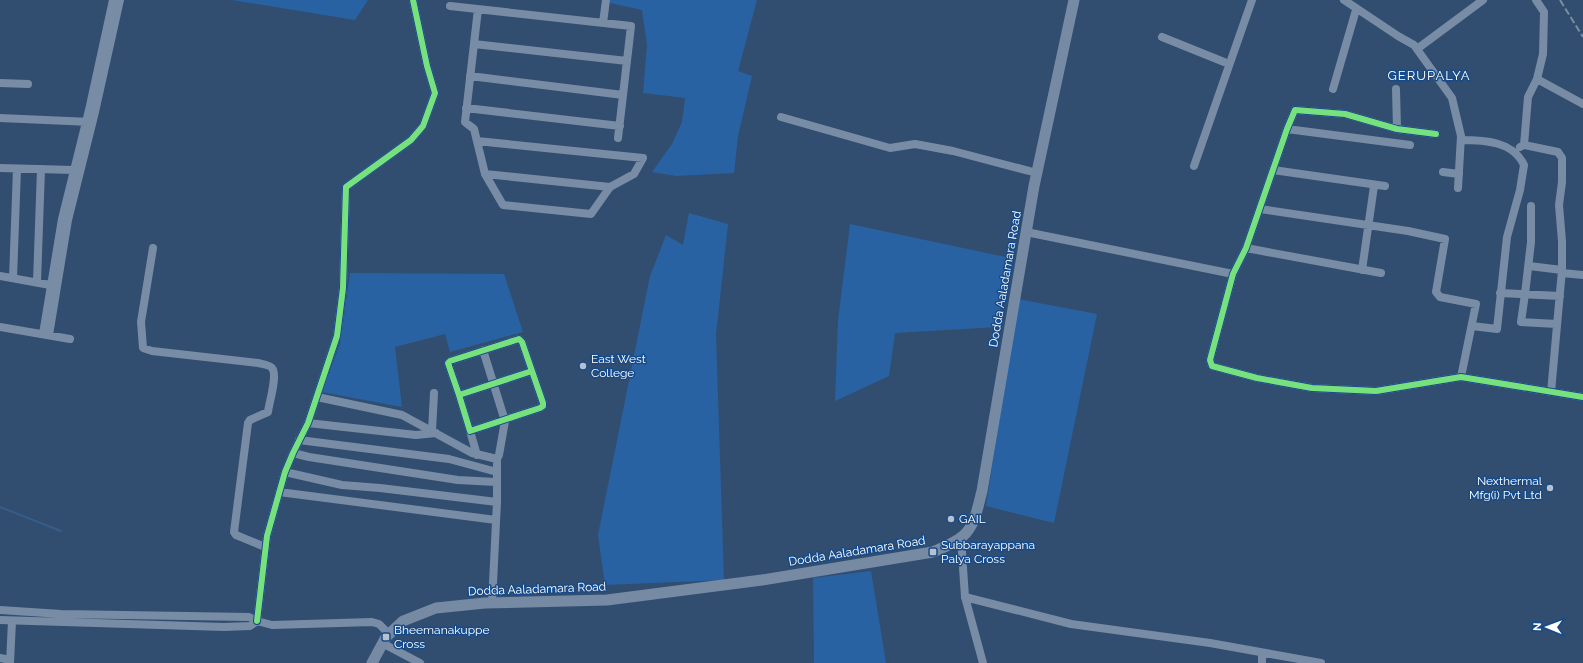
<svg xmlns="http://www.w3.org/2000/svg" width="1583" height="663" font-family="Raleway,sans-serif">
<style>
.green{fill:#2962a2}
.lines{fill:none;stroke-linecap:round;stroke-linejoin:round}
.stream{stroke:#365d8a;stroke-width:2}
.minor{stroke:#788da5;stroke-width:8}
.major{stroke:#778aa3;stroke-width:11}
.rail{stroke:#798ea3;stroke-width:2;stroke-dasharray:7 3;stroke-linecap:butt}
.cycleway-casing{stroke:#164b8b;stroke-width:8}
.cycleway{stroke:#77e17e;stroke-width:6}
.poi-dot{fill:#b7c1cd;stroke:#164b8b;stroke-width:1.5}
.labels{text-anchor:middle;stroke-width:3;stroke-linejoin:round;paint-order:stroke}
.street-label{font-size:12px;fill:#fff;stroke:#164b8b}
.poi-label{font-size:12px;fill:#fff;stroke:#164b8b;text-anchor:start}
.neighbourhood-label{font-size:13px;letter-spacing:1px;fill:#fff;stroke:#164b8b}
</style>
<rect width="100%" height="100%" fill="#314e70"/>
<path class="green" d="M232 0H368L355 20Z
M610 0H757L738 71 752 76 738 136 734 173 676 176 652 172 672 144 682 122 685 98 643 93 647 45 642 10 610 3Z
M689 213 728 224 716 335 724 580 605 585 598 535 650 276 666 235 683 245Z
M850 224 1010 258 997 327 895 333 889 376 835 401 838 320Z
M350 273 504 274 523 332 450 352 445 334 395 347 402 407 322 392 340 344Z
M1018 299 1097 314 1054 523 986 506Z
M871 571 886 663H814L813 578Z"/>
<g class="lines">
<path class="stream" d="M0 507 61 531"/>
<path class="minor" d="M1344 0 1398 36 1414 45 1452 98 1461 136 1458 188
M450 6 631 26 618 138
M603 23 606 0
M1162 37 1229 64
M474 44 627 61
M1417 49 1483 0
M470 76 623 95
M1537 79 1583 104
M0 83 28 84
M1333 89 1356 10
M1396 89 1397 129
M466 108 620 126
M781 117 890 148 915 144 953 151 1037 173
M0 118 91 122
M1287 129 1410 145
M1436 134 1397 129 1345 114 1295 110 1287 129 1246 248 1233 274 1210 360 1212 366 1257 378 1312 388 1376 391 1461 377 1583 397
M1461 140C1484 140 1513 141 1524 165L1520 190 1507 237 1497 329 1472 326
M477 141 643 158 634 174 610 187 591 214 503 205 485 174 474 129 465 122 478 9
M1524 145 1558 152 1562 158V182L1559 205 1562 241V270L1551 392
M1520 147 1524 145 1528 97 1537 79 1543 54 1544 12 1536 0
M1194 166 1252 0
M0 168 74 170
M1273 170 1385 186
M1443 172 1459 174
M485 174 610 187
M1531 206V242L1525 294 1521 322 1557 324
M1260 209 1408 231 1445 239 1436 292 1440 297 1476 304 1461 377
M1026 232 1233 274
M153 248 141 322 143 348 152 351 258 363C262 364 270 365 272 368 278 375 269 403 268 412L250 420 248 423 234 532 236 535 265 547
M1246 248 1381 273
M1529 266 1562 270
M1362 270 1374 186
M1562 273 1583 275
M0 276 50 285
M13 278 17 169
M37 282 41 169
M1500 293 1560 296
M0 327 70 339
M43 334 62 219 89 110 113 0
M49 335 68 220 95 112 120 0
M483 350 505 421 499 455 497 459V502L492 603
M459 395 470 431 540 408 543 406V403L522 342 519 339 450 361 448 363 459 395 532 371
M317 397 402 415 472 453 497 459
M308 423 416 435 436 433
M432 431 434 393
M470 431 477 455
M299 440 449 459 497 472
M293 453 309 457 458 480 496 482
M285 472 342 485 380 488 497 502
M279 492 496 520
M961 538 965 597 983 663
M965 597 1071 624 1210 643 1321 663
M0 610 61 614 249 617 257 621 272 625 372 622 379 624 389 634
M0 620 224 627 250 626 257 621
M257 621 267 536 285 472 293 453 308 423 337 336 343 288 346 187 411 140 423 126 435 93 427 66 413 0
M382 643 420 663
M0 658 10 660
M10 663 12 621
M1262 663V653"/>
<path class="major" d="M372 663 386 637 403 621 436 608 485 603 607 600 762 580 933 552C942 548 955 543 963 536 975 526 978 506 982 491L1034 186 1074 0"/>
<path class="rail" d="M1560 0 1583 37"/>
<defs>
<path id="cycleway" d="M1436 134 1397 129 1345 114 1295 110 1287 129 1246 248 1233 274 1210 360 1212 366 1257 378 1312 388 1376 391 1461 377 1583 397
M459 395 470 431 540 408 543 406V403L522 342 519 339 450 361 448 363 459 395 532 371
M257 621 267 536 285 472 293 453 308 423 337 336 343 288 346 187 411 140 423 126 435 93 427 66 413 0"/>
</defs>
<use href="#cycleway" class="cycleway-casing"/>
<use href="#cycleway" class="cycleway"/>
</g>
<g class="poi-dot">
<circle cx="583" cy="366" r="4"/>
<circle cx="1550" cy="488" r="4"/>
<circle cx="951" cy="519" r="4"/>
<rect x="929" y="548" width="8" height="8" rx="2"/>
<rect x="382" y="633" width="8" height="8" rx="2"/>
</g>
<g class="labels">
<g class="street-label">
<text transform="translate(1005 279) rotate(-80)" y="4">Dodda Aaladamara Road</text>
<text transform="translate(857 551) rotate(-9)" y="4">Dodda Aaladamara Road</text>
<text transform="translate(537 589) rotate(-2)" y="4">Dodda Aaladamara Road</text>
</g>
<g class="poi-label">
<text x="591" y="363">East West<tspan x="591" dy="14">College</tspan></text>
<text x="1542" y="485" text-anchor="end">Nexthermal<tspan x="1542" dy="14">Mfg(i) Pvt Ltd</tspan></text>
<text x="959" y="523">GAIL</text>
<text x="941" y="549">Subbarayappana<tspan x="941" dy="14">Palya Cross</tspan></text>
<text x="394" y="634">Bheemanakuppe<tspan x="394" dy="14">Cross</tspan></text>
</g>
<g class="neighbourhood-label">
<text x="1429" y="80">GERUPALYA</text>
</g>
</g>
<g transform="translate(1547 627) rotate(271)" stroke="#164b8b" stroke-width="3" paint-order="stroke">
<path d="M0-3L7 15L0 10L-7 15Z" fill="#ffffff"/>
<text y="-6" font-size="11" font-weight="bold" text-anchor="middle" fill="#ffffff">N</text>
</g>
</svg>
